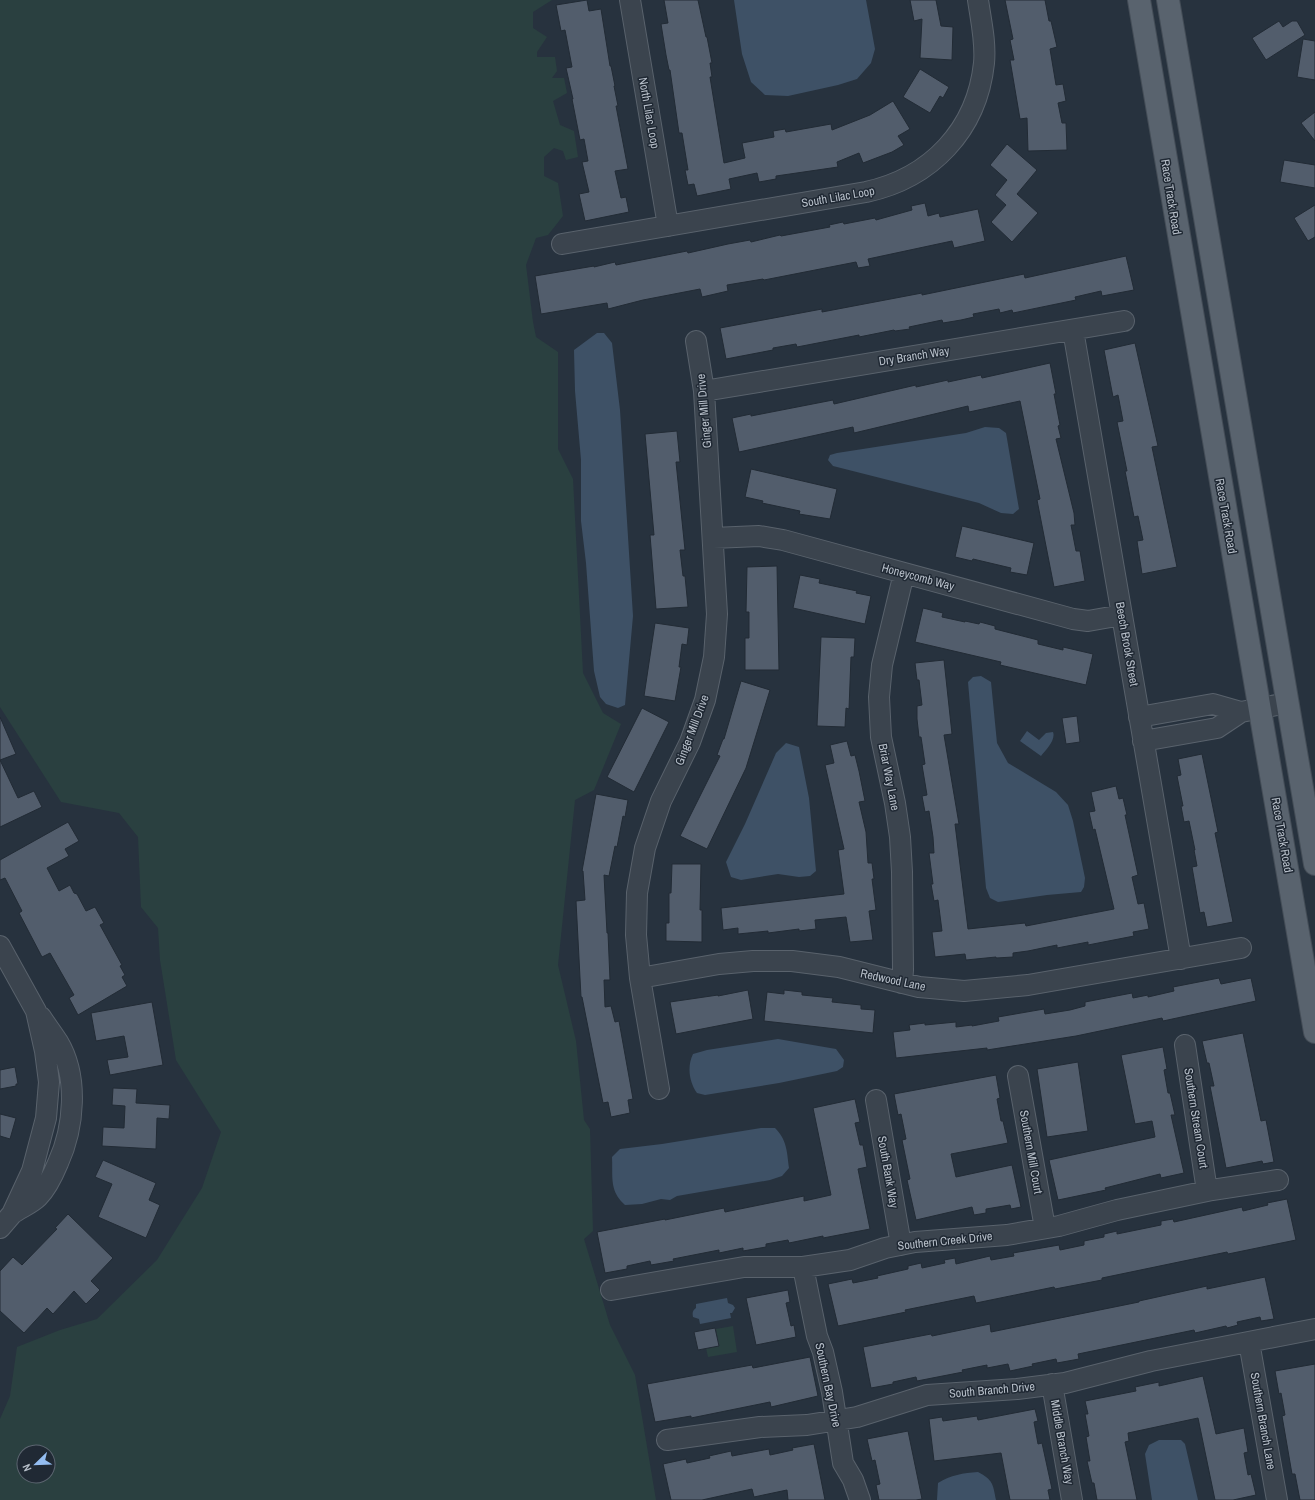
<svg xmlns="http://www.w3.org/2000/svg" width="1315" height="1500" font-family="'Archivo Narrow',sans-serif">
<style>
.green{fill:#2a4040;fill-rule:evenodd}
.water{fill:#3e5166}
.building{fill:#525d6c;stroke:#222b35}
.lines{fill:none;stroke-linecap:round;stroke-linejoin:round}
.minor-casing{stroke:#59626c;stroke-width:22}
.major-casing{stroke:#444d57;stroke-width:24}
.minor{stroke:#3b444e;stroke-width:20}
.major{stroke:#59636e;stroke-width:22}
.labels{text-anchor:middle;stroke-width:3;stroke-linejoin:round;paint-order:stroke}
.street-label{font-size:12px;fill:#b7bfc9;stroke:#202934}
</style>
<rect width="100%" height="100%" fill="#27323e"/>
<path class="green" d="M0 0H552L533 12V28L547 37 537 52V57H555L557 71 552 78H564L567 93 553 101 560 125 574 131 578 157 566 160 563 151 554 148 544 157V176L558 183 563 216 548 235 536 238 526 265 533 322 536 337 558 352V449L573 479 583 673 603 713 621 724 594 790 575 800 558 965 576 1041 584 1120 590 1129 593 1231 584 1239 610 1325 635 1375 656 1500H0V1419L10 1396 17 1347 60 1330 97 1319 157 1260 202 1188 221 1132 176 1060 160 960 158 928 141 907 138 837 119 813 61 802 0 707ZM24 1452H48V1476H24Z
M733 1326 737 1352 708 1357 706 1348 719 1346 716 1329Z"/>
<path class="water" d="M734 0H866L875 49 871 63 857 79 838 85 788 96 765 95 751 82 742 54Z
M597 333H604L612 343 620 410 633 616 625 705 618 708 606 704 600 697 594 671 586 563 581 521V460L575 391 574 350Z
M985 427 999 428 1006 433 1019 509 1013 514 1001 513 979 503 833 466 828 460 830 455 837 453 966 433Z
M981 676 991 682 997 743 1008 763 1056 792 1068 805 1073 821 1085 878 1084 887 1081 892 1047 895 998 902 990 898 986 888 968 682 973 677Z
M1027 731 1039 740 1046 733 1053 732C1056 740 1046 750 1041 756L1020 741Z
M786 743 799 747 809 798 816 871 810 876 799 877 778 874 741 880 731 877 726 862 745 824 776 753Z
M778 1039 836 1049 844 1060 843 1067 837 1071 779 1083 705 1095 697 1093C689 1082 687 1066 693 1054L707 1050Z
M761 1128H775C787 1140 787 1152 789 1168L782 1176 770 1180 677 1196 670 1200 661 1199 642 1204 625 1205C609 1191 613 1177 612 1157L620 1149 662 1144Z
M727 1298 728 1303 733 1305 735 1308 732 1313H730L731 1318 700 1324 699 1319 693 1317C692 1312 693 1310 696 1308V1304Z
M1159 1440H1181L1185 1444 1198 1500H1152L1145 1454 1149 1445Z
M978 1472C993 1480 993 1484 996 1500H937L938 1483C951 1475 963 1473 978 1472Z"/>
<path class="building" d="M587 0 589 11 601 9 610 66H611L615 86H614L618 106H616L628 169 615 171 621 198 626 197 629 212 585 221 579 194 589 192 582 162 588 161 584 139 580 140 572 99H573L566 68 572 67 565 30 561 31 556 5Z
M664 0H698L706 37H707L712 63H710L712 77H710L724 163 745 158 742 143 774 137 773 131 785 129 786 132 831 124 832 130 870 115 893 101 910 129 898 136 904 145 892 152 863 163 859 153 837 162 838 167 776 176V179L759 182 757 173 729 179 731 189 697 196 694 184 688 185 685 170H688L682 133H679L670 70H669L666 55 661 24 668 23Z
M910 0H936L941 26 953 27 952 60 920 58 922 19 914 21Z
M1005 0H1045L1049 21H1051L1057 47 1050 49 1056 85 1063 84 1066 101 1058 103 1062 123H1066L1067 150 1028 151 1027 118 1020 119 1010 60H1014L1010 40 1013 39Z
M1279 21 1283 27 1292 21H1297L1305 35 1266 60 1252 38Z
M1303 39 1315 41V80L1297 77Z
M920 69 949 87 943 98 940 96 930 113 903 97Z
M1315 112V141L1301 123Z
M1007 144 1037 170 1017 194 1038 213 1012 242 991 222 1006 205 995 195 1007 180 990 165Z
M1284 160 1315 165V188L1280 182Z
M925 203 928 216 939 213 940 217 978 209 985 241 954 248 952 241 868 259 870 266 858 268 856 262 764 280 763 279 727 285 728 291 702 297 700 289 643 300 608 309 607 303 541 314 535 276 594 266V267L615 262 616 265 687 251 688 253 728 244 750 240 751 242 780 235 781 236 830 227 829 225 843 222 844 224 875 218 876 220 912 210 911 206Z
M1315 205V237L1308 241 1294 218Z
M1126 256 1134 290 1102 296 1101 291 1075 297 1076 300 1013 313 1012 310 1000 313 999 309 973 314 974 317 961 320 943 323 942 320 909 327 910 329 895 331 894 330 859 337V335L797 347 796 344 773 348V350L726 359 720 328 822 309V312L922 293V295L1024 274 1025 278Z
M1135 343 1158 446 1152 447 1177 567 1142 574 1137 541 1143 540 1138 516 1134 517 1125 471H1127L1117 422 1123 421 1118 395 1113 397 1104 350Z
M1050 363 1056 394H1054L1060 425 1058 426 1061 438 1056 439 1074 513 1075 525H1071L1076 551H1080L1085 581 1054 587 1037 500 1040 499 1020 401 969 412 968 406 854 433 853 427 739 452 732 418 751 414V416L833 400 834 404 916 385V387L948 380V382L981 375 982 378Z
M677 431 680 462H676L685 550H680L683 576H685L688 607 656 609 650 535H654L645 434Z
M751 469 837 489 830 519 799 514 800 511 762 503 763 501 745 497Z
M962 526 1034 543 1027 575 1010 572 1011 568 973 559 972 561 955 557Z
M777 566 779 670H745V638H749V612H746L747 567Z
M800 575 820 579 819 583 857 591 856 593 871 596 865 624 793 608Z
M923 608 943 613 942 617 965 622V621L979 624 980 622 995 626V629L1038 640V644L1063 650V647L1093 654 1086 685 1000 665 1001 662 915 642Z
M655 623 689 628 687 645 682 644 679 667H681L675 701 644 696Z
M821 637 855 638 854 657H851L849 709 846 708 845 727 817 726Z
M944 660 952 734 944 735 959 824H955L968 929 1025 923 1026 926 1114 909 1095 829 1093 830 1089 812 1095 811 1091 792 1116 786 1119 799 1123 798 1127 815H1125L1138 875 1132 877 1138 904 1144 903 1149 929 1133 932 1134 936 1088 945V942L1057 948V945L1028 951 1013 953V957L996 958V957L966 960 965 954 935 957 932 932 942 931 938 900 934 901 931 884H933L929 853H934L933 837 929 811 925 812 922 796 927 795 922 765 925 764 921 737H919L917 719V706L922 705 919 680H917L915 663Z
M741 681 770 690 746 768 707 849 680 836 720 756 717 755 723 739H724Z
M642 708 669 722 634 792 607 777Z
M1077 716 1080 742 1066 744 1062 718Z
M0 717 16 754 0 760 18 798 34 791 42 807 0 827Z
M847 741 851 756 855 755 859 771 865 801 859 802 866 832 868 863H872L874 879H872L876 910 869 911 873 940 850 942 846 917 815 920 816 929 799 931V929L768 933V931L738 934V928L723 930 721 908 844 894 838 850 844 849 825 765 834 763 830 745Z
M1202 754 1218 832 1215 833 1233 922 1207 927 1204 912 1200 913 1192 867 1197 866 1194 850H1195L1189 821 1184 822 1181 806H1183L1177 776 1181 775 1178 759Z
M596 794 628 800 625 817 623 816 617 847 615 846 609 876 604 875 607 933H608L610 980H604L605 1007 611 1006 615 1022 619 1021 633 1099 628 1100 630 1113 611 1117 608 1102 603 1103 582 997H581L576 901 585 900 583 871H582Z
M68 822 79 841 65 849 69 856 47 868 59 891 70 885 74 893 77 894 86 911 95 907 104 923 100 925 122 965 120 966 125 975 122 977 127 986 78 1015 69 998 74 995 50 953 42 957 19 913 22 911 5 878 0 880V860Z
M672 864H701L700 910H702V942L666 941V923H669V893H671Z
M1219 978 1221 984 1251 978 1256 1001 1163 1021 1162 1018 1076 1036 987 1050V1048L896 1058 893 1032 910 1030 909 1025 925 1023V1025L956 1022V1027L972 1025V1026L999 1021 998 1017 1044 1009 1045 1014 1070 1010 1085 1006V1002L1132 993 1133 998 1148 995V997L1174 991 1173 987Z
M748 990 753 1019 676 1034 670 1002 718 995V996Z
M784 990 802 992V995L833 998 832 1002 861 1005V1009L875 1010 873 1033 764 1021 767 992 784 994Z
M152 1002 163 1065 110 1075 107 1060 128 1057 124 1036 96 1041 91 1013Z
M1243 1033 1261 1121 1266 1120 1274 1162 1263 1164 1262 1161 1226 1168 1210 1086H1214L1209 1063H1207L1202 1041Z
M1163 1047 1167 1069 1164 1070 1168 1093H1170L1175 1115H1171L1184 1173 1161 1178 1160 1174 1105 1188 1106 1190 1058 1200 1049 1160 1155 1137 1152 1121 1135 1124 1121 1055Z
M1078 1062 1088 1131 1047 1137 1037 1069Z
M15 1067 18 1084H16V1086L0 1089V1070Z
M996 1075 1000 1098 997 1099 1001 1121H1003L1008 1143 951 1154 956 1177 1012 1165 1021 1207 1011 1209 1010 1205 986 1209V1213L974 1215 972 1207 916 1220 907 1180 910 1179 902 1140 906 1139 901 1114 898 1115 894 1094Z
M113 1088 137 1089 136 1103 170 1105 169 1119 157 1118 156 1149 102 1146 103 1127 124 1128 125 1106 112 1105Z
M855 1099 860 1122 855 1123 860 1145H863L867 1167 858 1169 870 1229 823 1238V1236L789 1243 788 1240 766 1244V1247L743 1251V1248L719 1253V1250L673 1259 674 1261 651 1265 650 1261 627 1266V1269L605 1273 597 1232 665 1219V1220L724 1208 725 1212 804 1196V1201L831 1195 813 1108Z
M0 1114 16 1118 10 1139 0 1136Z
M103 1160 156 1183 149 1200 160 1205 146 1238 98 1217 112 1184 95 1177Z
M1287 1199 1296 1240 1228 1254 1227 1252 1102 1278V1280L1055 1289 1054 1287 976 1303 974 1296 905 1310 906 1312 838 1326 828 1284 852 1279 853 1283 878 1278 877 1276 908 1269V1266L921 1263 922 1268 945 1263 944 1260 955 1258 956 1264 990 1256 991 1260 1014 1256 1013 1253 1059 1245 1060 1250 1084 1245V1241L1104 1237V1234L1117 1231V1234L1161 1225V1221L1173 1219 1174 1222 1242 1207 1243 1211 1268 1205 1267 1203Z
M68 1214 113 1258 91 1281 100 1290 86 1304 74 1291 53 1314 47 1308 24 1333 0 1311V1271L13 1257 22 1265 57 1229 55 1228Z
M1265 1277 1274 1319 1261 1321 1260 1317 1237 1322 1238 1325 1227 1328 1226 1326 1195 1333 1194 1330 1078 1354 1079 1359 1057 1363 1056 1359 1032 1364 1033 1366 1010 1371 1008 1364 987 1368V1365L962 1370 963 1372 917 1381 916 1377 893 1382V1384L871 1388 863 1347 931 1334 932 1336 990 1324 991 1332 1139 1302V1301L1207 1286V1289Z
M788 1290 790 1302 786 1303 791 1326 794 1325 796 1337 756 1345 746 1298Z
M715 1328 719 1346 698 1350 694 1332Z
M810 1357 818 1396 771 1407 770 1402 691 1418V1416L655 1422 647 1384 752 1365 753 1368Z
M1315 1364V1500H1300L1295 1474H1292L1282 1416 1285 1415 1281 1393 1279 1394 1275 1371Z
M1203 1376 1216 1434 1244 1428 1248 1452 1244 1453 1248 1475 1251 1474 1256 1495 1233 1500H1215L1198 1418 1128 1433 1129 1441 1125 1442 1137 1500H1097L1094 1483H1092L1087 1461H1090L1086 1437 1089 1436 1085 1414H1088L1085 1401 1136 1391 1135 1387 1159 1382V1386Z
M1035 1409 1038 1421 1034 1422 1038 1444 1042 1443 1052 1489 1048 1490 1050 1500H1010L1001 1453 934 1461 929 1419 942 1417 943 1421 977 1416 978 1420Z
M908 1431 922 1499 916 1500H879L876 1485 880 1484 875 1460 872 1461 867 1439Z
M814 1444 825 1500H788L787 1490 754 1497 752 1489 702 1500H671L663 1464 686 1459 687 1463 710 1458 709 1456 731 1451 732 1456 769 1449 770 1455 793 1450 792 1448Z"/>
<g class="lines">
<defs>
<path id="minor" d="M630 0 668 226
M562 244 866 192C931 178 977 130 984 63 986 42 981 21 978 0
M1073 330 1181 959
M704 391 1124 321
M713 538 759 536 783 540 1073 619 1088 621 1122 615
M1139 717 1213 704 1241 712
M1143 741 1217 728 1241 712 1287 703
M0 946 36 1011 45 1051 49 1082 46 1118 32 1171 12 1214 0 1228
M640 978 719 964 753 961H792L839 967 919 987 964 991 1028 985 1241 948
M902 983 903 970 902 872 900 837 895 803 881 737 879 697 882 665 904 573
M1185 1045 1207 1191
M1018 1076 1045 1228
M659 1089 640 978 636 935 637 893 645 848 661 801 690 742 705 700 714 657 717 614 704 391 696 341
M876 1100 901 1245
M12 1214C20 1208 31 1204 38 1197 47 1188 53 1175 58 1163 74 1128 79 1077 58 1042 53 1034 46 1025 41 1017
M803 1267 817 1336 823 1352 832 1392 843 1463 853 1480 860 1500
M611 1290 744 1267H803L850 1260 885 1248 915 1242 1007 1235 1059 1226 1117 1210 1212 1190 1278 1180
M1249 1342 1277 1500
M1052 1384 1072 1500
M667 1440 760 1427 807 1425 857 1417 927 1395 1017 1389 1065 1383 1151 1361 1315 1329"/>
<path id="major" d="M1139 0C1196 344 1257 688 1315 1032
M1168 0 1315 864"/>
</defs>
<use href="#minor" class="minor-casing"/>
<use href="#major" class="major-casing"/>
<use href="#minor" class="minor"/>
<use href="#major" class="major"/>
</g>
<g class="labels">
<g class="street-label">
<text transform="translate(649 113) rotate(80)" y="4">North Lilac Loop</text>
<text transform="translate(838 197) rotate(-10)" y="4">South Lilac Loop</text>
<text transform="translate(1171 197) rotate(81)" y="4">Race Track Road</text>
<text transform="translate(914 356) rotate(-9)" y="4">Dry Branch Way</text>
<text transform="translate(704 411) rotate(-95)" y="4">Ginger Mill Drive</text>
<text transform="translate(1226 516) rotate(80)" y="4">Race Track Road</text>
<text transform="translate(918 577) rotate(15)" y="4">Honeycomb Way</text>
<text transform="translate(1127 644) rotate(80)" y="4">Beech Brook Street</text>
<text transform="translate(692 730) rotate(-69)" y="4">Ginger Mill Drive</text>
<text transform="translate(889 777) rotate(79)" y="4">Briar Way Lane</text>
<text transform="translate(1282 835) rotate(80)" y="4">Race Track Road</text>
<text transform="translate(893 980) rotate(12)" y="4">Redwood Lane</text>
<text transform="translate(1196 1118) rotate(81)" y="4">Southern Stream Court</text>
<text transform="translate(1031 1152) rotate(80)" y="4">Southern Mill Court</text>
<text transform="translate(888 1172) rotate(80)" y="4">South Bank Way</text>
<text transform="translate(945 1241) rotate(-6)" y="4">Southern Creek Drive</text>
<text transform="translate(828 1385) rotate(78)" y="4">Southern Bay Drive</text>
<text transform="translate(992 1390) rotate(-5)" y="4">South Branch Drive</text>
<text transform="translate(1263 1421) rotate(80)" y="4">Southern Branch Lane</text>
<text transform="translate(1062 1442) rotate(80)" y="4">Middle Branch Way</text>
</g>
</g>
<g transform="translate(36 1464) rotate(247)"><circle r="19" fill="#202934" stroke="#5c6570"/>
<path d="M0-3L7 15L0 10L-7 15Z" fill="#94bdf1"/>
<text y="-6" font-size="11" font-weight="bold" text-anchor="middle" fill="#b7bfc9">N</text>
</g>
</svg>
